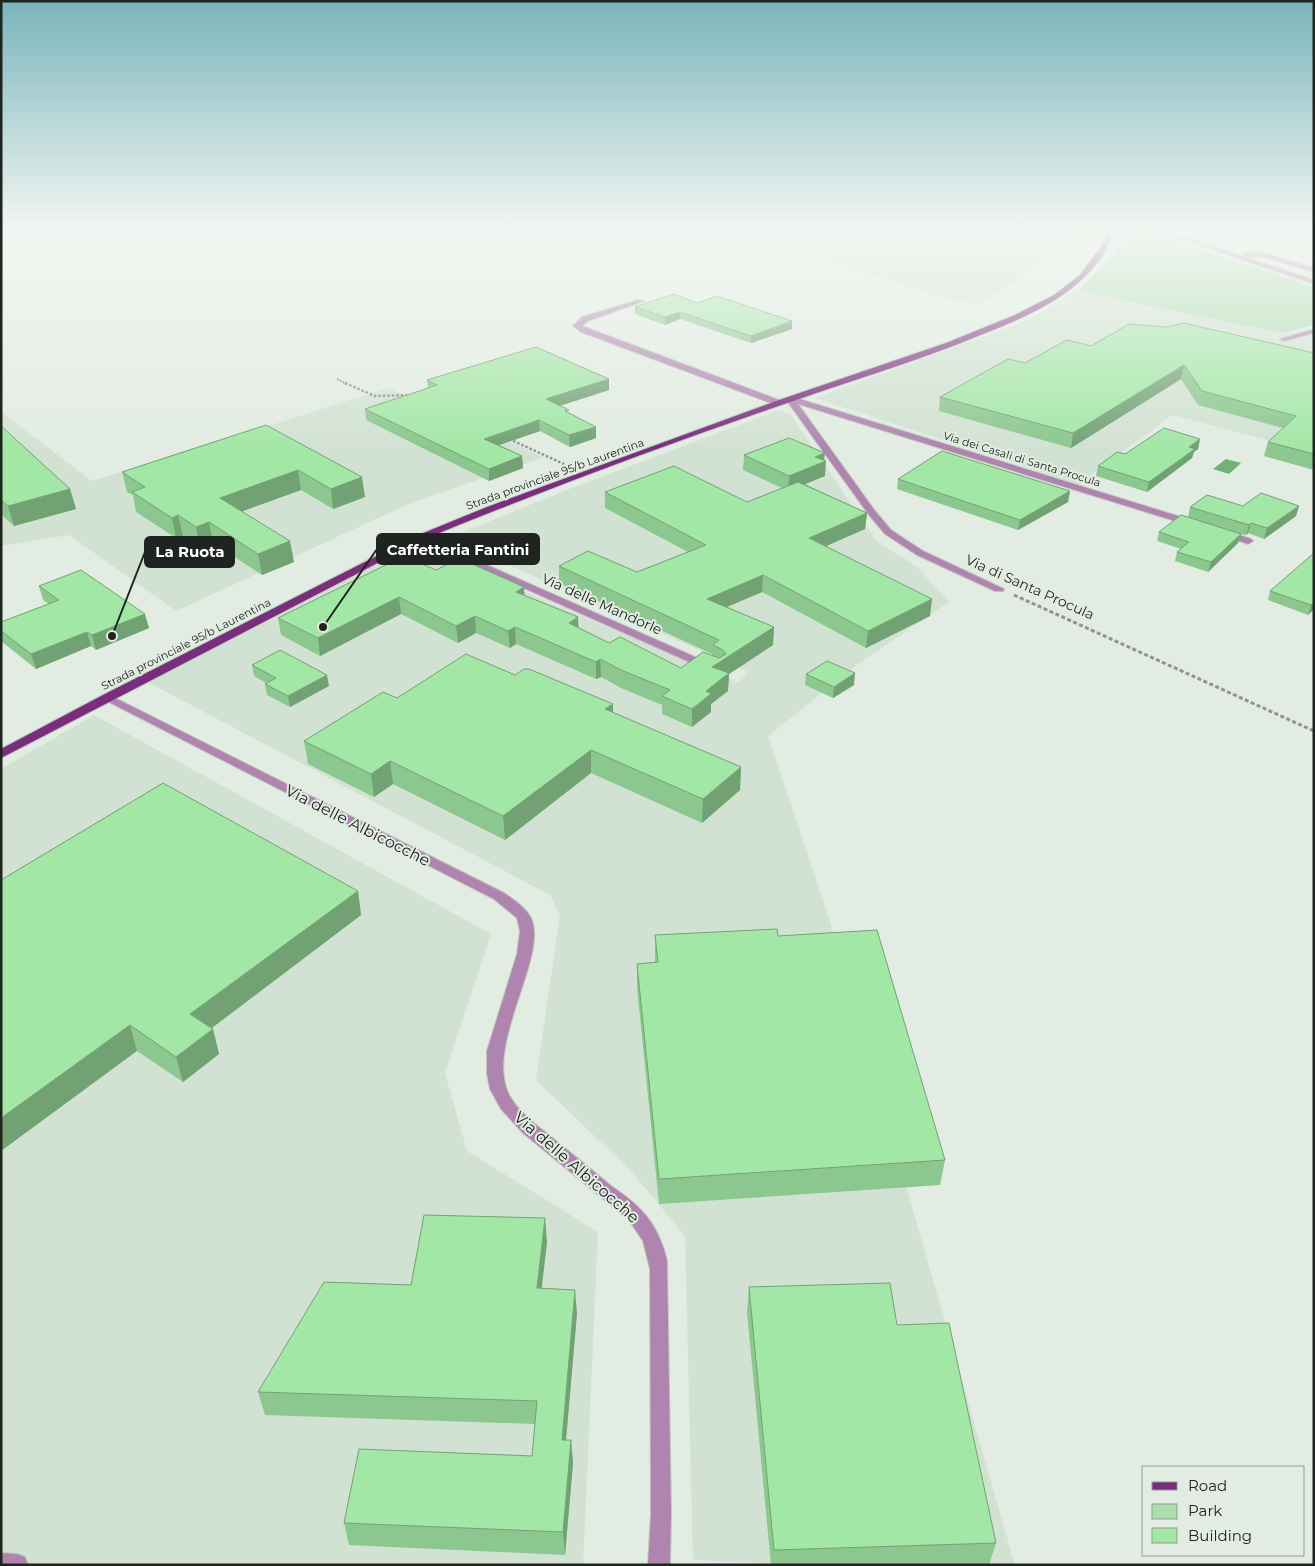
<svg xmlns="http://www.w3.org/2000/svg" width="1315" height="1566" font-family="Montserrat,sans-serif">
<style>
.built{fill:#d2e2d2}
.green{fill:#abdead}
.water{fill:#71b375}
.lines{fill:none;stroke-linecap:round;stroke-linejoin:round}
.minor-casing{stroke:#bfc8bf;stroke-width:2}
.major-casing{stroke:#bfc8bf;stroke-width:2}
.path-far2{stroke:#8e958e;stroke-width:2;stroke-dasharray:2 1;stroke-linecap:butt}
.path-far1{stroke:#8e958e;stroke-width:2.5;stroke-dasharray:2.5 2;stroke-linecap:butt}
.path{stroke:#8e958e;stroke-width:3;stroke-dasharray:4 2.5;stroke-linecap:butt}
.minor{fill:#af85b0;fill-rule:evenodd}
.major{fill:#792d7d;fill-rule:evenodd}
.wall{fill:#8cc78f}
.shaded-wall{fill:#72a274}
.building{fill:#a3e7a6;stroke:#72a274}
.labels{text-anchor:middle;stroke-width:4;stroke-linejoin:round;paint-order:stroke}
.far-street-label{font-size:11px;fill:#202420;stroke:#e2ece2}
.street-label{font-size:14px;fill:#202420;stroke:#e2ece2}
.near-street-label{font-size:16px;fill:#202420;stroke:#e2ece2}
.leader{fill:none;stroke:#202420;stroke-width:2}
.callout-dot{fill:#202420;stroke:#e2ece2;stroke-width:2}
.callout{fill:#202420;stroke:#202420;stroke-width:2}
.callout-label{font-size:15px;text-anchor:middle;font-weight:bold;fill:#fff}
</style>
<rect width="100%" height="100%" fill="#e2ece2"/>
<path class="built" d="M801 230H1048L1067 233 1052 254 1012 284 978 305 937 296 768 242Z
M1078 291 1271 331 1287 332 1314 338V452L1172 415 1079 484 815 398 1028 320Z
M389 388 544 457 411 503 176 611 69 535 1 546V412L92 481Z
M779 410 791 415 876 541 917 567 949 602 861 662 768 736 829 918 1015 1565H808L693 1560 685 1236 631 1171 536 1080 560 915 550 895 140 678 403 540 739 683 748 672 448 538 564 491Z
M94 715 491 934 445 1073 467 1151 598 1232 583 1565H1V769Z"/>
<path class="green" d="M1155 235 1314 287V325L1287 332 1271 331 1078 291 1115 254 1126 236Z"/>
<path class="water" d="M1226 459 1241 463 1229 474 1213 469Z"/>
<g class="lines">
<defs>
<path id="minor" d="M1154 230H1164L1241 256 1244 253H1263L1314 268V272L1263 257H1245L1314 280V284Z
M638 300 644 301 588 321 582 326 782 401V405H776L581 332 573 326 582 317Z
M1314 329V333L1284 341 1280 339Z
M787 397H793L1194 521 1196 523 1191 526 1188 525 798 404 875 511 891 530 923 551 1004 589 1003 591H995L917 555 885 534 869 515 787 401Z
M1225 530 1251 539 1253 541 1248 544 1222 535 1220 533Z
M419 535 711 664 713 666 711 668H703L416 540 414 538Z
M107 694 504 893C514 900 525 907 531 918 548 954 490 1037 506 1087 511 1105 531 1121 545 1132 567 1150 589 1167 610 1185 621 1193 633 1201 642 1211 655 1225 663 1243 667 1261L671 1513 670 1565H648L651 1513 650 1269 643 1241 629 1220 523 1133 501 1109 490 1089 487 1074V1051L517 954 520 931 517 918 494 899 103 699 101 697Z
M1 1553 17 1554 25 1557 28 1565H1Z"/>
<path id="major" d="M1107 230H1113C1108 258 1081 283 1058 298 1033 314 1006 325 978 336 920 360 859 378 799 399 673 442 546 489 422 540L1 758V749L103 695 416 536 487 507 776 401 946 343 1015 315 1054 295 1080 275 1099 249 1105 240Z"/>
</defs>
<use href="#minor" class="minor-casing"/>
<use href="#major" class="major-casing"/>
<path class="path-far2" d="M337 379 347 384"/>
<path class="path-far1" d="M345 383 375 396 412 395
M509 439 564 464"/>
<path class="path" d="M1014 595 1314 731"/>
<use href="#minor" class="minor"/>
<use href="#major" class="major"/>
</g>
<path class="wall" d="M1044 230H1099L1097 239Z
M697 303 792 321V329L751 343 680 319 665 325 635 314V307Z
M1091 346 1314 353V470L1264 456 1268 442 1283 428 1198 405 1181 379 1071 448 939 411 940 397 1025 363Z
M609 379V390L560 406 596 438 570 447 540 431 499 445 522 456 523 468 489 481 366 420 365 409 428 388 427 380Z
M266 425 365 497 333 509 301 490 242 511 294 562 262 575 213 543 200 548 183 536 176 538 136 512 133 495 127 492 122 472Z
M1 426 70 489 76 509 14 526 1 514Z
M1200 439 1198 449 1194 452 1192 458 1147 492 1096 476 1098 466 1125 454Z
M744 455 824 461 825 476 805 484 867 513 865 529 826 546 930 616 866 648 762 592 726 607 774 627 773 645 729 674 728 691 711 704V712L692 727 662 714V705L621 688 601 677 596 679 516 644 510 648 476 633 458 643 401 614 320 656 281 635 278 618 436 570 524 595 578 617V627L609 643 681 668 712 656V654L559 583V566L637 572 688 552 605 508V492L747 502 782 488 743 470Z
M898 479 1070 491 1068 502 1018 530 897 489Z
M1243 506H1299L1296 516 1264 539 1248 533 1246 535 1241 534 1238 543 1208 572 1175 561 1177 552 1181 549 1157 541 1159 532 1188 517 1190 507Z
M1314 553V609L1308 615 1268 600 1270 591Z
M39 586 149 628 96 650 91 646 36 669 1 641V622L49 604 43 600Z
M252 665 329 686 290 707 267 695 265 684 266 683 254 676Z
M806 674 854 685 833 698 805 685Z
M515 675 613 713 741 767 740 790 702 823 591 773 505 840 393 784 374 797 308 764 304 741 397 698Z
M1 880 358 891 361 915 212 1028 213 1029 219 1054 183 1082 137 1051Z
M655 935 778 936 945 1160 940 1185 659 1204 637 988V964L655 962Z
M547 1242 541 1289 577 1313 566 1440H571L573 1463 565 1555 349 1545 344 1523 532 1456 535 1424 265 1415 258 1392 411 1285Z
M749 1287 897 1325 996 1543 989 1565H771L747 1312Z"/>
<path class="shaded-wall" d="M680 312V319L665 325V317Z
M792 321V329L751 343V336Z
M1184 365 1181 379 1071 448 1073 433Z
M609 379V390L546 410V399Z
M539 420 540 431 485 450 484 439Z
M596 427V438L570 447 569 435Z
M1200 439 1198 449 1194 452 1192 458 1147 492 1149 482 1189 447Z
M825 453 824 462 826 461 825 476 788 491 789 476 815 457Z
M522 456 523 468 489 481V469Z
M298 470 301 490 224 518 220 498Z
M362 477 365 497 333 509 331 489Z
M70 489 76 509 14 526 8 506Z
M1070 491 1068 502 1018 530 1020 520Z
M1299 506 1296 516 1264 539 1267 528Z
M867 513 865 529 808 554 809 538Z
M178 515 183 536 176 538 172 518Z
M209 522 213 543 200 548 196 527Z
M1251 523 1248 533 1246 535 1249 525Z
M1241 534 1238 543 1208 572 1211 562Z
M290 541 294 562 262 575 258 554Z
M763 575 762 592 706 616 707 599Z
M524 587 525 604 516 592Z
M399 597 401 614 320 656 318 638Z
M932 599 930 616 866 648 868 631Z
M1314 602V609L1308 615 1311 605Z
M145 614 149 628 96 650 92 635Z
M475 616 476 633 458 643 456 626Z
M578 617 579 635 569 623Z
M515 627 516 644 510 648 508 631Z
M774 627 773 645 729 674 728 691 711 704V712L692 727V709L706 691 712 667Z
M87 632 91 646 36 669 31 654Z
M600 659 601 677 596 679V662Z
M855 673 854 685 833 698 834 687Z
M327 675 329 686 290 707 288 696Z
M613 704V727L605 709Z
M591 750V773L505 840 503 816Z
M390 761 393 784 374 797 371 774Z
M741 767 740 790 702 823 703 799Z
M358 891 361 915 197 1039 190 1014Z
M130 1025 137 1051 1 1151V1118Z
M213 1029 219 1054 183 1082 176 1057Z
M545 1218 547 1242 539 1312 537 1288Z
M575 1290 577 1313 564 1463 562 1440Z
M571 1440 573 1463 565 1555 563 1532Z"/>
<path class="building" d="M674 294 697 303 717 296 792 321 751 336 680 312 665 317 635 307Z
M1184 323 1314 353V454L1268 442 1296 416 1202 391 1184 365 1073 433 940 397 1008 359 1025 363 1067 340 1091 346 1129 324 1166 327Z
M536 347 609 379 546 399 569 410 565 411 596 427 569 435 539 420 484 439 522 456 489 469 365 409 437 385 427 380Z
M266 425 362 477 331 489 298 470 220 498 290 541 258 554 209 522 196 527 178 515 172 518 132 492 145 487 122 472Z
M1 426 70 489 8 506 1 500Z
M1164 428 1200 439 1189 447 1195 449 1149 482 1098 466 1117 452 1125 454Z
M789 438 825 453 815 457 826 461 789 476 744 455Z
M942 451 1070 491 1020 520 898 479Z
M674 466 747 502 798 482 867 513 809 538 932 599 868 631 763 575 707 599 774 627 712 667 729 673 706 691 711 694 692 709 662 696 670 690 621 670 600 659 596 662 515 627 508 631 475 616 456 626 399 597 318 638 278 618 404 556 436 570 459 558 524 587 516 592 578 617 569 623 609 643 620 637 681 668 703 652 719 658 726 654 723 650 713 645 719 640 559 566 588 551 637 572 706 545 605 492Z
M1261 493 1299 506 1267 528 1251 523 1249 525 1190 507 1207 495 1243 506Z
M1181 515 1241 534 1211 562 1177 552 1189 542 1159 532Z
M1314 553V602L1311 605 1270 591Z
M81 570 145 614 92 635 87 632 31 654 1 631V622L59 600 39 586Z
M280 650 327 675 288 696 265 684 276 678 252 665Z
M466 654 515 675 524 669H529L613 704 605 709 741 767 703 799 591 750 503 816 390 761 371 774 304 741 383 692 397 698Z
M827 661 855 673 834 687 806 674Z
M163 783 358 891 190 1014 213 1029 176 1057 130 1025 1 1118V880Z
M777 929 778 936 877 930 945 1160 659 1179 637 964 658 962 655 935Z
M424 1215 545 1218 537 1288 575 1290 562 1440H571L563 1532 344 1523 359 1449 532 1456 537 1401 258 1392 324 1282 411 1285Z
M890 1283 897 1325 949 1323 996 1543 774 1550 749 1287Z"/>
<linearGradient id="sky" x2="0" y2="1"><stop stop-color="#78b4ba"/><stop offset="0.51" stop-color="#f2f6f2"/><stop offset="1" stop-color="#f2f6f2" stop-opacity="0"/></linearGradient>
<rect width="1315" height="449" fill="url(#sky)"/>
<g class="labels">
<g class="far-street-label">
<text transform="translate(1022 459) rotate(17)" y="4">Via dei Casali di Santa Procula</text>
<text transform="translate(555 474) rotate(-20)" y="4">Strada provinciale 95/b Laurentina</text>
<text transform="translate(186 644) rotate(-27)" y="4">Strada provinciale 95/b Laurentina</text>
</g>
<g class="street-label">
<text transform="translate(1030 587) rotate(24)" y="5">Via di Santa Procula</text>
<text transform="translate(602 604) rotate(24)" y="5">Via delle Mandorle</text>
</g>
<g class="near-street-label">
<text transform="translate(358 825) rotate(27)" y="6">Via delle Albicocche</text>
<text transform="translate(577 1167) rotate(41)" y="6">Via delle Albicocche</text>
</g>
</g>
<path class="leader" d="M323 627L377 549M112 636L145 552"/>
<g class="callout-dot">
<circle cx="323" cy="627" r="5"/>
<circle cx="112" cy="636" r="5"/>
</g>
<g class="callout">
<rect x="377" y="534" width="162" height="30" rx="5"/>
<rect x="145" y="537" width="89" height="30" rx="5"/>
</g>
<g class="callout-label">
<text x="458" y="555">Caffetteria Fantini</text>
<text x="190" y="557">La Ruota</text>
</g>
<rect width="1315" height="1566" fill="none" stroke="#202420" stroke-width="5"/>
<rect x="1142" y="1466" width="162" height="90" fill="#e2ece2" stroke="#949c94"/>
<rect x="1152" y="1482" width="25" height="8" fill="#792d7d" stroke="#949c94"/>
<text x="1188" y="1491" font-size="15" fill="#202420">Road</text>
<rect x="1152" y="1504" width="25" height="15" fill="#abdead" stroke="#949c94"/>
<text x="1188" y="1516" font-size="15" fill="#202420">Park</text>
<rect x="1152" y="1528" width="25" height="15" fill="#a3e7a6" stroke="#949c94"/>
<text x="1188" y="1541" font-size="15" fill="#202420">Building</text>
</svg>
